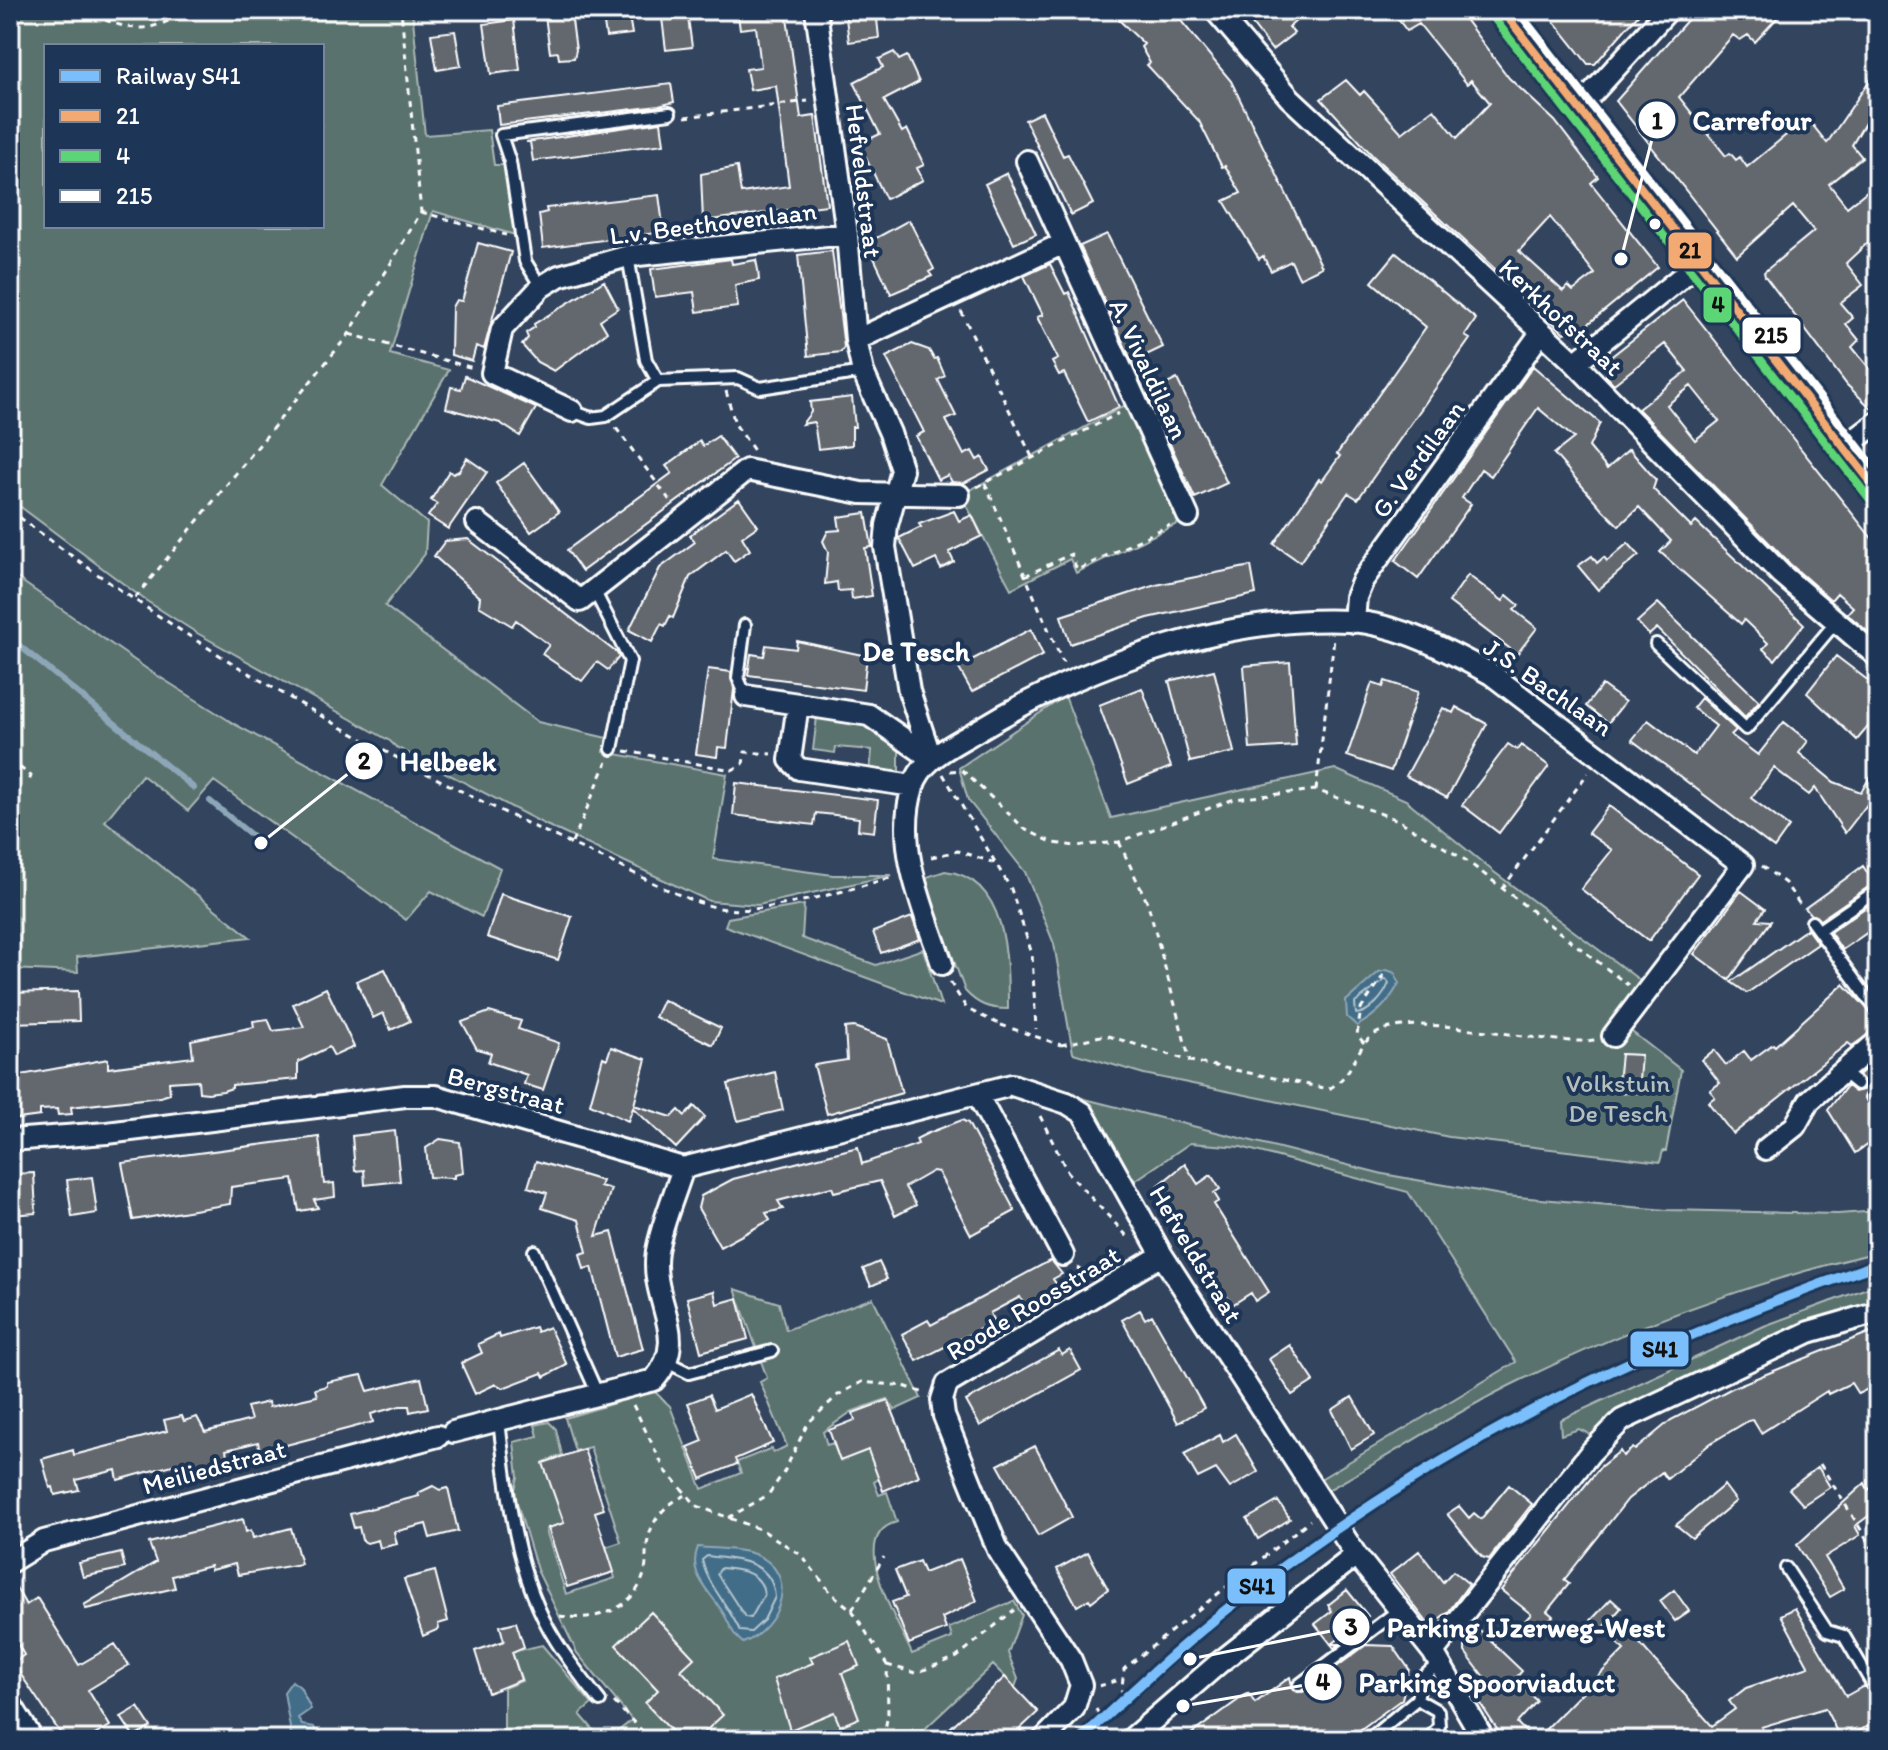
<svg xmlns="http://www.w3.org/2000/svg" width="1888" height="1750" font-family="Itim,sans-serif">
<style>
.green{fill:#5a726e;stroke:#acb8b6;stroke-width:2;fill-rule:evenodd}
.water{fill:#426d88;stroke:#8ea7b8;stroke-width:2}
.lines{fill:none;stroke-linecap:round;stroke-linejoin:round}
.shore{stroke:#b3c5cf;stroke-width:2}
.stream{stroke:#8ea7b8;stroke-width:6}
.building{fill:#64686e;stroke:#fff;stroke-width:2;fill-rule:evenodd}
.service-casing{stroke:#fff;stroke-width:16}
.minor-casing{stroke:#fff;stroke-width:26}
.secondary-casing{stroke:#fff;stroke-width:36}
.path{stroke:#fff;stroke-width:3;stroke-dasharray:6 6;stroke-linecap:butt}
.service{stroke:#1d3557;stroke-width:10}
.minor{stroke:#1d3557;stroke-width:20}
.secondary{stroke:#1d3557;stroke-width:30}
.minor-bridge-casing{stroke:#fff;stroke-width:26;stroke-linecap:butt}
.path-bridge{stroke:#fff;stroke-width:3;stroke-dasharray:6 6;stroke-linecap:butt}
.minor-bridge{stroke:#1d3557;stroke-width:20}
.bus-1-casing{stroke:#1d3557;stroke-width:14}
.bus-2-casing{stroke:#1d3557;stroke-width:14}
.bus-3-casing{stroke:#1d3557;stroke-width:14}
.bus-1{stroke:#f2aa72;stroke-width:8}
.bus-2{stroke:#5bd575;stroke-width:8}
.bus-3{stroke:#fff;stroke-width:8}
.rail-1-casing{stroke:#1d3557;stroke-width:16}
.rail-1{stroke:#7abffc;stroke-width:10}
.bus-dot{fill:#fff;stroke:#1d3557;stroke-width:3}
.labels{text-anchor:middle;stroke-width:8;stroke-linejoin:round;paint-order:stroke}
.street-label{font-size:26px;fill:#fff;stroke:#1d3557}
.park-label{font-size:26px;fill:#b5c0be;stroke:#1d3557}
.neighbourhood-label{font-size:28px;font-weight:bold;fill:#fff;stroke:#1d3557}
.leader{fill:none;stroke:#fff;stroke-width:3}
.callout-dot{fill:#fff;stroke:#1d3557;stroke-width:3}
.mark-label{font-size:24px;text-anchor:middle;font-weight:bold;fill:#111}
.callout-label{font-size:28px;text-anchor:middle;font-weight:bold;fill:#fff;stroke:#1d3557;stroke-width:8;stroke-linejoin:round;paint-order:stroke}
.line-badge{stroke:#1d3557;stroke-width:3}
.pale-badge-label{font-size:22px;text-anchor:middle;font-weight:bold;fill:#111}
</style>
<rect width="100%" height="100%" fill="#32445e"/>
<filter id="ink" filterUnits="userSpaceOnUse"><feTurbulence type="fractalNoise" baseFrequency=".0125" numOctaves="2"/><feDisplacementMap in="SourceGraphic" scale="16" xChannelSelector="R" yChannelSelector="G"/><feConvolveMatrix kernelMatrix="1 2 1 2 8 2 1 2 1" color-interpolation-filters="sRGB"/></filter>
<g filter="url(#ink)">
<path class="green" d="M10 10H412L425 135 489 130 494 165H506L515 235 433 211 390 354 449 370 382 485 427 523 425 554 385 606 538 722 607 738 604 752 727 774 713 859 833 875H892L758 905 709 901 544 824 396 747 390 741 197 633 145 600 10 499ZM46 46H322V226H46Z
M1131 402 1183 521 1076 573 1070 559 1011 589 961 495Z
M10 573 147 669 236 725 500 868 482 917 431 891 406 920 214 781 188 811 142 775 105 821 250 937 77 957 78 972 10 969Z
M1065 696 1111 818 1335 769 1406 800 1494 872 1645 984 1628 1029 1681 1070 1666 1151H1663L1660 1162 1449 1137 1144 1074 1073 1053 1054 944 1025 872 968 800 959 768Z
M817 717 868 724 899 743V777L870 774 872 750 836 747 835 753 813 750Z
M945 871C1008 878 1008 959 1008 1009 989 1009 978 1005 965 991L924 878Z
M804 905 802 938 876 965 923 949 941 1005 725 926 728 918Z
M1077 1097 1383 1174 1507 1196 1667 1210 1838 1214 1878 1211V1252C1755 1281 1633 1326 1519 1381 1454 1412 1388 1458 1324 1492L1317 1481 1516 1362 1408 1192 1241 1147 1190 1143 1133 1182 1096 1120Z
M1878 1284V1304L1619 1413 1591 1435 1579 1429 1561 1435 1560 1420 1764 1326Z
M735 1289 779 1303 786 1330 873 1298 921 1398 895 1410 887 1399 851 1412 823 1432 827 1445 833 1443 840 1460 868 1450 879 1479 874 1482 879 1495 887 1492 897 1522C844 1535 900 1625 912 1654L952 1638 949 1628 1014 1601 1022 1615 1008 1653 1018 1679 1015 1687 993 1665 913 1740H607L632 1720 577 1653 537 1570 514 1493 518 1477 514 1442 538 1436 535 1425 549 1422 556 1429 562 1455 544 1462 564 1523 546 1530 566 1594 615 1578 606 1547 621 1542 590 1447 575 1451 565 1418 654 1391 670 1406 702 1489 741 1473 737 1462 772 1448 773 1453 787 1446 760 1382 767 1378Z
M542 1645 592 1704 580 1714 602 1740H504V1688L522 1681 512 1652Z"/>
<path class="water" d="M1387 970 1395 973 1399 983C1390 1002 1375 1016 1357 1026L1347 1017 1346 1001 1379 972Z
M698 1547C715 1549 738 1548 754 1554 802 1572 780 1629 743 1643 731 1634 730 1623 722 1611 709 1590 687 1574 698 1547Z
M292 1681 300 1687 311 1709 298 1718 302 1725 314 1727 319 1740H292L284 1692Z"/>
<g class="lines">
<path class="shore" d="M1386 979 1389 983C1384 996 1370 1013 1356 1014L1355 1003Z
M707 1556C736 1560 772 1559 775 1597L764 1620 751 1632 740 1631C729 1606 708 1586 702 1560Z
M721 1568C740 1570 762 1571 764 1595L751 1618 745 1617 717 1574Z"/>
<path class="stream" d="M10 638 194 788
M210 801 261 843"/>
</g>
<path class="building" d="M602 10H628L632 34 606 37Z
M661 10H687L692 47 666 50Z
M737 10H786L801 118 815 116 827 205 703 221 701 174 737 167 741 193 789 186 776 86 750 90 746 69 761 67 756 27 740 29Z
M845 10H876L879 38 849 42Z
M1132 10H1172L1231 81 1322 267 1299 278 1291 261 1271 271 1263 256 1259 259 1224 201 1241 193 1225 166 1222 167 1199 121 1147 65 1150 63 1141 47 1144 44 1119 20Z
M1241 10H1287L1296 21 1289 27 1294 33 1272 50Z
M1391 10H1458L1509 78 1555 121 1598 177 1591 183 1658 267 1582 329 1564 333 1373 156 1321 99 1346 80 1360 95 1364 91 1402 133 1434 109 1457 138 1490 103 1471 80 1467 84 1419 24 1407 31ZM1550 217 1595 274 1573 291 1568 286 1563 291 1519 251Z
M1545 10H1642L1595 64H1588Z
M1696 10H1770L1778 17 1755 42 1748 35 1740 40 1733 35 1679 97 1726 156 1730 153 1736 160 1740 157 1747 167 1807 118 1827 143 1878 68V101L1852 145 1862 157 1829 184 1847 207 1878 182V233L1846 263 1863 285 1840 303 1853 318 1846 324 1859 340 1852 347 1870 369 1878 362V409L1873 410 1847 385 1765 276 1764 272 1814 231 1793 206 1737 256 1616 101Z
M571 13 576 50 574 58 559 59 558 52 550 53 545 16Z
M514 20 520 70 491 74 484 24Z
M455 31 461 66 437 70 431 34Z
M894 52 899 60 907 56 919 82 884 100 902 132 907 129 924 165 917 168 923 180 886 199 859 144 880 134 854 82 883 67 879 59Z
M671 84 674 102 659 106 499 125 497 106Z
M1042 112 1063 156 1068 154 1093 204 1071 215 1025 120Z
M661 122 664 144 533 161 530 142H526Z
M1007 173 1036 234 1014 244 985 184Z
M659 195 664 232 543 248 539 214 547 212 546 208Z
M909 220 934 269 929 272 932 276 891 294 867 243Z
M1107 234 1163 347 1132 362 1080 246Z
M478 243 511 252 484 349 476 346 472 361 451 355 452 307 456 300 462 301Z
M832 251 844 347 841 352 808 356 798 255Z
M1396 253 1476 319 1465 336 1470 339 1358 499 1348 493 1300 562 1274 544 1319 479 1322 481 1340 456 1337 454 1426 327 1372 282Z
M731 259 732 264 756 260 758 270 759 280 735 285 738 307 697 312 694 292 655 297 651 269Z
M1050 264 1065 294 1069 292 1119 407 1088 422 1064 373 1059 375 1052 362 1058 359 1037 317 1043 315 1024 276Z
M604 281 618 308 600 320 607 332 554 371 537 362 522 345 528 338 526 333 535 327 534 324Z
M1683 300 1878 546V640L1847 614 1853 607 1837 593 1831 600 1790 564 1638 409 1687 371 1665 344 1614 384 1606 376 1608 359ZM1691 386 1719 421 1695 440 1667 405Z
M912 344 929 350 934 359 937 358 945 376 938 380 956 416 946 420 964 455 972 451 977 460 982 457 989 470 964 483 952 482 948 475 938 480 916 436 924 432 886 357Z
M1533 366 1600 423 1589 447 1607 469 1629 449 1656 480 1653 489 1691 527 1696 522 1804 624 1775 660 1763 649 1768 643 1744 620 1741 624 1660 552 1671 541 1639 507 1619 526 1603 510 1554 454 1574 438 1538 408 1491 476 1481 469 1462 498 1471 504 1418 579 1395 561Z
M465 376 536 408 520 436 500 423 446 408 451 387 461 389Z
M1177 379 1227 483 1195 498 1147 394Z
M852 397 855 427H852V445L818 449 814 422 802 424 811 412 810 402Z
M718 436 735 459 582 571 567 550 672 473 666 466 700 441 703 446Z
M467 458 487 472 448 529 428 516 437 504 431 500 449 471 453 474 459 471Z
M524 463 559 512 531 532 496 483Z
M739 499 758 526 742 537 750 550 734 561 726 550 690 577 673 618 670 616 665 626 661 624 652 642 629 630 660 568 695 542 690 535Z
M954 511 959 521 972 515 982 536 949 552 954 562 941 569 936 559 915 569 899 538 921 527 919 524Z
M866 513 872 547 865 548 872 596 852 599 851 590 838 591 837 582 825 584 828 552 823 541 828 531 840 530 838 517Z
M468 539 617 653 619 657 608 670 597 662 582 681 542 654 549 645 516 620 512 626 479 606 480 597 434 556 445 541Z
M1628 543 1639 555 1598 590 1578 566 1592 556 1597 563 1604 557 1607 561Z
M1251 566 1256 594 1148 618 1070 644 1061 616 1156 585Z
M1468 575 1503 601 1507 595 1519 605 1514 610 1537 628 1517 654 1449 602Z
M1658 603 1759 701 1745 717 1657 628 1649 635 1637 622Z
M1031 629 1043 655 972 692 958 667Z
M797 641 867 656 863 690 748 675 751 654 764 656 766 645 796 649Z
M1836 656 1878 688V715L1857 740 1807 693Z
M1290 662 1296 746 1250 749 1244 666Z
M708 669 731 672 734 689 727 748 718 747 717 757 696 754Z
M1214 670 1234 752 1190 762 1169 681Z
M1385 681 1418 692 1391 771 1347 756 1372 683 1383 687Z
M1602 685 1625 702 1608 723 1586 706Z
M1142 688 1171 767 1128 784 1099 705Z
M1701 698 1736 730 1731 735 1758 755 1784 722 1808 741 1799 753 1834 782 1861 792 1878 764V790L1845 833 1815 788 1809 795 1774 768 1751 798 1789 827 1774 848 1632 740 1648 720 1694 755 1716 726 1693 708Z
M1456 707 1487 724 1447 798 1406 776 1443 708 1453 713Z
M1508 744 1517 750 1521 745 1549 766 1499 833 1462 805Z
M736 783 878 800 874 832 858 830 859 818 835 815 816 813 814 825 733 815Z
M1609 806 1698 874 1649 941 1581 889 1612 850 1588 833Z
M1863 866 1874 883 1820 920 1810 914 1805 908Z
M1741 891 1765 909 1757 920 1771 921 1729 980 1694 954Z
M501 894 572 917 558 960 487 937Z
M1878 899V925L1842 950 1830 932Z
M912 917 920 939 881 953 873 932Z
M1807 929 1818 944 1769 978 1747 993 1731 982Z
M385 969 410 1021 391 1030 383 1013 373 1018 356 981Z
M1844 984 1878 1020V1028L1852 1046 1848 1043 1733 1134 1708 1102 1715 1097 1710 1090 1720 1083 1702 1060 1714 1050 1726 1065 1744 1051 1751 1060 1773 1044 1775 1046Z
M326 988 354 1047 334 1056 329 1047 298 1062V1079L232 1085V1088L223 1091 208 1093 199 1092 198 1080 169 1082 170 1094 160 1097 71 1107 72 1114 58 1115 57 1109 40 1110V1116L10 1120V1077L108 1059V1068L193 1057 191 1040 254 1027 253 1021 268 1019 273 1031 304 1027 293 1004Z
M78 991 79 1021 10 1023V993Z
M663 1000 721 1028 713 1045 655 1017Z
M489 1012 521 1021 518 1029 559 1043 543 1090 524 1084 527 1075 488 1062 491 1053 477 1049 462 1022Z
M854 1027 887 1039 902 1093 827 1114 814 1065 847 1060 845 1028Z
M611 1047 646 1059 634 1105 672 1117 679 1110 685 1116 694 1106 705 1117 676 1148 633 1108 628 1121 590 1104 603 1057 607 1059Z
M1621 1054 1641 1055 1638 1093 1617 1092Z
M1878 1058V1090H1868L1864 1097 1878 1109V1137L1855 1153 1828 1110 1847 1086 1855 1092 1863 1090 1865 1082 1859 1075Z
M775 1072 783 1110 738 1121 728 1084Z
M962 1120 968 1123 1015 1211 971 1235 938 1172 933 1171 905 1187 916 1205 895 1216 880 1181 834 1192 832 1187 778 1201 783 1209 766 1213 770 1220 720 1247 698 1208 701 1196 733 1179 858 1147 862 1164 918 1144 916 1139 926 1134Z
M395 1131 400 1181 365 1185 364 1170 355 1171 352 1136Z
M319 1137 324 1184 334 1183 335 1197 314 1200 318 1208 299 1211 293 1179 231 1187 230 1204 133 1220 122 1163Z
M440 1139 460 1142 463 1173 454 1175V1178L429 1177 426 1148Z
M536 1161 602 1181 600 1186 611 1189 596 1236 612 1232 643 1349 615 1357 592 1267 584 1269 580 1254 587 1252 579 1220 542 1208 547 1193 528 1187Z
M1185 1164 1198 1184 1211 1175 1220 1189 1214 1193 1219 1201 1214 1204 1269 1292 1255 1301 1251 1293 1232 1305 1226 1295 1223 1297 1154 1189Z
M34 1173 36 1213 10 1215V1174Z
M92 1177 97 1213 72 1217 67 1180Z
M1051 1260 1062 1274 1053 1279 1058 1287 1024 1306 1020 1297 990 1313 994 1322 917 1361 902 1334 928 1320 931 1325Z
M879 1262 887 1279 871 1286 863 1269Z
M714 1291 717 1304 738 1298 748 1339 701 1352 687 1298Z
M1140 1310 1145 1319 1152 1315 1204 1408 1178 1423 1122 1320Z
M535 1327 537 1332 549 1327 567 1365 544 1377 542 1373 503 1388 496 1384 475 1394 461 1363 482 1353 478 1344 499 1334 500 1338Z
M1878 1329V1384L1858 1394 1851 1383 1828 1394 1827 1391 1761 1433 1753 1420 1748 1421 1711 1443 1667 1479 1662 1472 1628 1499 1564 1580 1569 1584 1547 1611 1553 1616 1536 1634 1523 1623 1531 1614 1501 1590 1600 1467 1620 1451 1623 1456 1633 1448 1635 1450 1671 1420 1734 1387Z
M1290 1345 1314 1381 1292 1395 1269 1359Z
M1059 1350 1062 1355 1070 1350 1081 1370 980 1426 966 1401Z
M362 1375 368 1391 421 1378 428 1408 410 1412 409 1406H400L371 1414 373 1422 260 1452 258 1442 226 1450 228 1460 189 1470 187 1461 118 1480 116 1470 76 1480 79 1490 55 1495 53 1487 50 1488 42 1459 73 1450 74 1455 167 1431 164 1420 182 1416 184 1421 197 1417 205 1432 251 1420 247 1407 268 1402 269 1407 317 1396 315 1389 327 1386V1382Z
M751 1394 773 1443 735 1459 737 1464 701 1479 688 1447 703 1441 688 1403 709 1395 715 1409Z
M1352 1397 1374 1435 1351 1449 1332 1410Z
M888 1400 919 1476 883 1491 868 1450 840 1461 829 1430 855 1420 853 1413Z
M1236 1434 1258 1472 1230 1488 1216 1469 1198 1478 1184 1454 1220 1435 1223 1442Z
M1035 1446 1072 1517 1038 1536 998 1465Z
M584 1449 604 1509 595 1512 614 1572 567 1587 548 1528 564 1523 543 1463Z
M1818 1467 1830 1487 1803 1505 1789 1489Z
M1878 1482V1509L1855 1526 1860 1535 1825 1557 1844 1589 1830 1597 1797 1545 1865 1483 1868 1490Z
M1509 1485 1532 1504 1489 1559 1482 1557 1447 1514 1459 1506 1469 1518 1474 1513 1481 1519Z
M1724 1485 1736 1501 1692 1538 1676 1525Z
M433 1486 440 1490 448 1488 458 1531 430 1538 426 1524 394 1532 397 1544 380 1548 378 1540 367 1543 362 1540 359 1527 354 1528 350 1514 419 1496 418 1493Z
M1278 1501 1290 1519 1258 1539 1247 1519Z
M243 1519 246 1532 251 1530 253 1538 291 1528 301 1564 238 1575 235 1564 211 1570 210 1566 172 1576 175 1588 86 1609 84 1605 156 1562 149 1543Z
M1419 1551 1443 1582 1453 1571 1469 1584 1449 1611 1430 1626 1390 1574Z
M1088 1552 1108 1589 1091 1602 1089 1599 1077 1606 1057 1569Z
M121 1553 125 1568 83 1577 79 1563Z
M960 1559 977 1601 942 1618 946 1629 909 1644 892 1602 906 1597 895 1570 919 1561 924 1573Z
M435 1571 448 1621 438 1624 439 1629 423 1636 404 1579Z
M10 1577 26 1605 37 1598 79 1665 115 1644 129 1665 88 1690 110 1726 86 1740H65L13 1663 24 1655 10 1631Z
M1347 1590 1368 1616 1332 1644H1340L1334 1648 1315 1624 1332 1611 1328 1605Z
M1674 1590 1689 1611 1675 1621 1660 1601Z
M1611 1599 1621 1608 1591 1642 1580 1632Z
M1795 1608 1846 1696 1864 1686 1878 1702V1721L1841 1740 1825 1708 1761 1727 1770 1740H1535L1624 1650 1617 1643 1629 1631 1712 1726 1735 1709 1729 1701 1746 1688 1809 1667 1781 1615Z
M651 1612 694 1658 681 1670 723 1715 696 1740H680L645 1703 658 1690 616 1645Z
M516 1622 524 1647 512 1652 521 1680 488 1693 475 1651 504 1641 500 1626Z
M1480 1631 1522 1671 1514 1680 1537 1701 1517 1723 1534 1740H1504L1472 1691 1487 1681 1465 1652V1636H1474Z
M849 1641 859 1666 842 1673 859 1718 840 1726 834 1712 790 1730 774 1679 813 1663 810 1657Z
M1366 1645 1393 1646 1409 1669 1402 1699 1346 1740H1183L1248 1693 1255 1703 1290 1677 1293 1690 1303 1692Z
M1005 1677 1038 1712 1020 1729 1024 1733 1016 1740H937Z
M138 1707 151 1727 134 1737 121 1717Z"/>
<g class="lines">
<defs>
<path id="service" d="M628 256 646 360 658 381
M541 287 525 261 510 162 501 135 670 113
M572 411 591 418 606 416 658 381 738 378 760 388 863 372
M594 590 630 661 612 749
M745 625 738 678 746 696
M1656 644 1746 729 1836 622
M1812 922 1878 1012
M1819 930 1877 890
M1841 1071 1857 1084
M1872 1097 1878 1101
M534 1251 598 1395
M669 1363 689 1373 772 1351
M499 1420C507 1493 516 1578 556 1641 569 1662 585 1682 600 1701
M1786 1568 1827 1631 1844 1636 1878 1694
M1299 1685 1400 1609
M1417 1699 1421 1679 1439 1663
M1368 1740 1417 1699 1438 1711 1439 1726 1430 1738 1415 1740"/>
<path id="minor" d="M816 10 847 234 856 340 863 372 890 433 902 470 887 525 885 547 909 691 931 758
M1215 10 1290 98 1575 363 1781 574 1878 657
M1579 108 1668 10
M1027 161 1188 516
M856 340 1062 244
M1575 363 1700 262
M572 411 492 373 502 329 541 287 559 276 628 256 847 234
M1844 448 1878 422
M477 522 580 601 747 470 861 493 959 495
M1354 622 1356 597 1363 580 1540 334
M746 696 798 704
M913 786 799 769 790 760 798 704 869 715 931 758
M942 964C924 909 894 846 913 787 921 759 952 746 975 732 1081 667 1223 615 1350 621 1399 624 1449 651 1491 674L1743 865 1613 1036
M977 1094 1063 1255
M1067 1103 1083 1113 1162 1255 1356 1555 1433 1652 1484 1740
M10 1140 107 1133 405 1096H436L683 1168 1012 1085
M1766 1149 1795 1126 1809 1101 1878 1041
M453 1432 654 1380C692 1336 649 1302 657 1251 662 1223 675 1194 683 1168
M10 1562 44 1541 438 1436
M1433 1652 1590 1453 1622 1420 1809 1332 1878 1312
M10 1703 33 1740
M1043 1740 1074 1708 1081 1685 1071 1660 998 1550 944 1416 942 1400 947 1384 1162 1255
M1130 1740 1219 1663 1356 1555"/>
<path id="secondary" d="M1502 10 1878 491"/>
</defs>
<use href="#service" class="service-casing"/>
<use href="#minor" class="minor-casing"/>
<use href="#secondary" class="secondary-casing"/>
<path class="path" d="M83 10C129 31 144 37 189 10
M685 117 808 101
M421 212 506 235
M961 311 1033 459
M349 334 473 368
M726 391 735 424 755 452
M616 428 671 502
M985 483 1063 663
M977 487 1119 413
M10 510C190 648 392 764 598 856 635 872 688 905 727 909 768 914 851 889 893 877
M1025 576 1071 554 1077 570 1170 525
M135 598 349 334 421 212 401 10
M625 751 732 770 743 764 745 752 772 754
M10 760 31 776 29 781
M950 771 962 770 1026 830 1054 843 1075 846 1119 842 1234 799 1316 790 1398 820 1467 861 1628 985
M943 774 1011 889 1032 954 1036 1029
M1316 790 1334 639
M1119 842 1148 904 1190 1061
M572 843 607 762
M931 857 958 851 995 863
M1762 866 1785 883 1803 909
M1502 889 1588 773
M950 982 967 1009 1001 1025
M1364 1043 1357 1035 1361 1009 1387 970
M1061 1045 1105 1035 1190 1061 1329 1089C1357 1072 1354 1047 1375 1034 1418 1008 1543 1048 1595 1040
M1040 1116 1068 1173 1128 1237
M1077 1268 1092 1274
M633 1405 665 1470 697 1506 762 1530 801 1555 832 1594 852 1610 887 1665 888 1714 883 1740
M1820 1464 1878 1557
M728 1518 768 1495 784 1472 808 1423 838 1395 862 1382 904 1386 924 1393
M852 1610 884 1557
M560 1616C596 1622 636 1610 645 1570 647 1562 645 1553 647 1545 651 1519 665 1504 688 1494
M887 1665 916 1673 957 1657 1014 1610
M1099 1686 1123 1679
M614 1702 651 1740
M1096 1709 1103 1721 1106 1740
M1084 1740 1120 1705 1124 1669 1310 1520"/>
<use href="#service" class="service"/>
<use href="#minor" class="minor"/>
<use href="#secondary" class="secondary"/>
<defs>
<path id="minor-bridge" d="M1012 1085 1067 1103"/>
</defs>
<use href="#minor-bridge" class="minor-bridge-casing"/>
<path class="path-bridge" d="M1001 1025 1061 1045"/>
<use href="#minor-bridge" class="minor-bridge"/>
<defs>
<path id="bus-1" d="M1502 10 1878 491"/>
<path id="bus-2" d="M1493 17 1869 498"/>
<path id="bus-3" d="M1517 10 1878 472"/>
</defs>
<use href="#bus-1" class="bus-1-casing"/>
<use href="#bus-2" class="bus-2-casing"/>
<use href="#bus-3" class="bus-3-casing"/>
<use href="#bus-1" class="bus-1"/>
<use href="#bus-2" class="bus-2"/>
<use href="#bus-3" class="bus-3"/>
<defs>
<path id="rail-1" d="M1080 1740C1138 1686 1195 1632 1258 1585 1453 1438 1647 1343 1878 1264"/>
</defs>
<use href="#rail-1" class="rail-1-casing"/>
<use href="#rail-1" class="rail-1"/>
</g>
</g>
<circle class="bus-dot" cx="1655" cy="224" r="7"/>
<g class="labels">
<g class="street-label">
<text transform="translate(864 181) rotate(83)" y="9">Hefveldstraat</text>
<text transform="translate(713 223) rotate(-7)" y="9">L.v. Beethovenlaan</text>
<text transform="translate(1561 317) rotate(43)" y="9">Kerkhofstraat</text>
<text transform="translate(1149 369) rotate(65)" y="9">A. Vivaldilaan</text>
<text transform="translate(1418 459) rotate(-54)" y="9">G. Verdilaan</text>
<text transform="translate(1548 687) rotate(35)" y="9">J.S. Bachlaan</text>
<text transform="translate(506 1090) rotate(15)" y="9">Bergstraat</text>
<text transform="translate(1196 1254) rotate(59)" y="9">Hefveldstraat</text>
<text transform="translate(1033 1303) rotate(-31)" y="9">Roode Roosstraat</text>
<text transform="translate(214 1467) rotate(-15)" y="9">Meiliedstraat</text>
</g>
<g class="park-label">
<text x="1618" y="1092">Volkstuin<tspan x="1618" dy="30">De Tesch</tspan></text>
</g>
<g class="neighbourhood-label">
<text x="916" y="661">De Tesch</text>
</g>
</g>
<path class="leader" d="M1621 259L1657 120M261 843L364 761M1190 1659L1351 1627M1183 1706L1323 1682"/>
<g class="callout-dot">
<circle cx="1621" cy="259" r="8"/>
<circle cx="261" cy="843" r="8"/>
<circle cx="1190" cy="1659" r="8"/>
<circle cx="1183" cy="1706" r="8"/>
<circle cx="1657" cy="120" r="20"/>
<circle cx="364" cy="761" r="20"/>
<circle cx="1351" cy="1627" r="20"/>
<circle cx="1323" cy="1682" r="20"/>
</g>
<g class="mark-label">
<text x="1657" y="129">1</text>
<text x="364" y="769">2</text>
<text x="1351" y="1635">3</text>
<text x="1323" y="1690">4</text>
</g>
<g class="callout-label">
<text x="1752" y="130">Carrefour</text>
<text x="448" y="771">Helbeek</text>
<text x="1526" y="1637">Parking IJzerweg-West</text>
<text x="1487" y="1692">Parking Spoorviaduct</text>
</g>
<g class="line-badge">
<rect x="1667" y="231" width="46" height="39" rx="8" fill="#f2aa72"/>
<rect x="1702" y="286" width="31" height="38" rx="8" fill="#5bd575"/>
<rect x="1741" y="316" width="61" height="39" rx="8" fill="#fff"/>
<rect x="1629" y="1330" width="61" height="38" rx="8" fill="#7abffc"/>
<rect x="1226" y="1567" width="61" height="38" rx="8" fill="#7abffc"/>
</g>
<g class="pale-badge-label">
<text x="1690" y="258">21</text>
<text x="1718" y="312">4</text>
<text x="1771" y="343">215</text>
<text x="1660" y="1357">S41</text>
<text x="1257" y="1594">S41</text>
</g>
<rect width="1888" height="1750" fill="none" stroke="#1d3557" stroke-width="40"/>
<rect x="20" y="20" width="1848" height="1710" fill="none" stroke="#fff" stroke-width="3" filter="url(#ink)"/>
<rect x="44" y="44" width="280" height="184" fill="#1d3557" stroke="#77869a" stroke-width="2"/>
<rect x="60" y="70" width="40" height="12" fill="#7abffc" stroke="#77869a" stroke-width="2"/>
<text x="116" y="84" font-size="24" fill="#ffffff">Railway S41</text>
<rect x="60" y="110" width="40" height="12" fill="#f2aa72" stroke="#77869a" stroke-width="2"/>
<text x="116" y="124" font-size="24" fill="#ffffff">21</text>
<rect x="60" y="150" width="40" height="12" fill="#5bd575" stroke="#77869a" stroke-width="2"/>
<text x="116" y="164" font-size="24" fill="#ffffff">4</text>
<rect x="60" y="190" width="40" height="12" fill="#ffffff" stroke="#77869a" stroke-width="2"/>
<text x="116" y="204" font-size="24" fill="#ffffff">215</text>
</svg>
